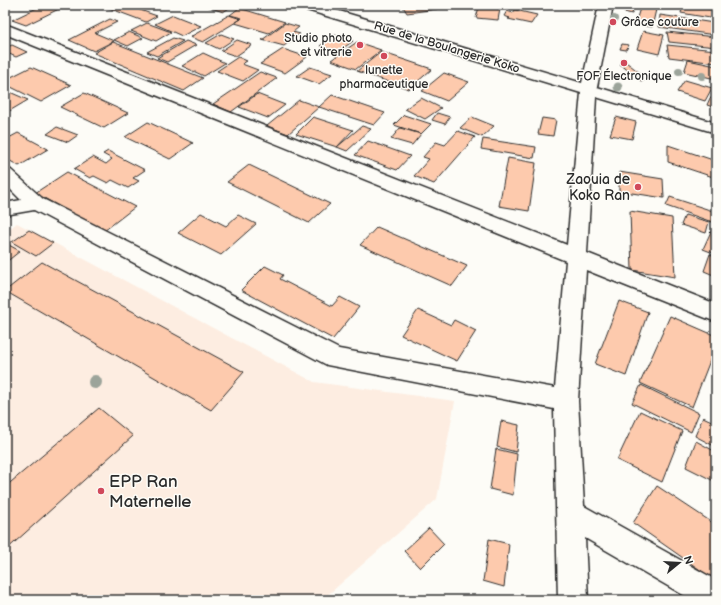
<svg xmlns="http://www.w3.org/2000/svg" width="721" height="605" font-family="'Balsamiq Sans',sans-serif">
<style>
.built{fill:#fdede1}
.building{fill:#fdcaad;stroke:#2b2b2b}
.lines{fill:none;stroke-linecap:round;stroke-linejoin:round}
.minor-casing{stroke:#2b2b2b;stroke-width:3}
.minor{fill:#fdfcf7;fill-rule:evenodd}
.tree{fill:#9ca49a}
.poi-dot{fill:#d1495b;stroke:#fdfcf7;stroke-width:1.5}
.labels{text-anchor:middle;stroke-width:3;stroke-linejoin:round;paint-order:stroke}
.far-poi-label{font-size:12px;fill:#2b2b2b;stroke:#fdfcf7}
.far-street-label{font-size:12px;fill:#2b2b2b;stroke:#fdfcf7}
.poi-label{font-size:14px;fill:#2b2b2b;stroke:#fdfcf7;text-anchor:end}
.near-poi-label{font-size:17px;fill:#2b2b2b;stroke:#fdfcf7;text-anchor:start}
</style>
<rect width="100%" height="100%" fill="#fdfcf7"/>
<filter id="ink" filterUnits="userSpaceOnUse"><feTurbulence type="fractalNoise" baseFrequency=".025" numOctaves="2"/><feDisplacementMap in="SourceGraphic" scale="8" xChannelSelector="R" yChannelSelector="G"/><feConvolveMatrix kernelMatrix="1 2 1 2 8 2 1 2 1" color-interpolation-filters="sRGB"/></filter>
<g filter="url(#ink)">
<path class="built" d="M17 223 314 382 455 401 437 499 322 600H5V232Z"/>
<path class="building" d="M43 5H67L26 25 12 20Z
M110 5H126L157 16 146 22 106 7Z
M203 5H234L223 12Z
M402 5H434L437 9 407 13Z
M626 5H634L632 14 624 12Z
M641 5H657L652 27 635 24Z
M683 5 716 10V19L681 13Z
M479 7 500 9 498 20 476 18Z
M239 8 285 22 269 33 235 23 242 18 230 15Z
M515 10 537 15 531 24 508 19 510 18 504 16 507 11 513 13Z
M173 15 201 26 182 36 155 24Z
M229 15 241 19 203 42 190 37Z
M660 15 714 23 715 35 659 27Z
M110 19 117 22 95 33 114 41 94 51 69 40Z
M147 23 171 32 156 41 131 31Z
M285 23 299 27 293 32 300 34 284 46 262 40Z
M643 31 664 35 659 54 637 49Z
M129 32 143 38 128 46 114 40Z
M667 32 716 37V47L669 42Z
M221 34 234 39 219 49 206 43Z
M335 35 353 41 338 52 320 46Z
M173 38 183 41 157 56 147 52Z
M237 40 252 45 236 56 221 51Z
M186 41 196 45 167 62 157 58Z
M113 42 203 78 184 91 94 53Z
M357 42 381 50 356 69 331 60Z
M622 44 629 45 626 50 620 49Z
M12 45 27 52 16 57 5 52V48Z
M667 45 716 50V63L669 57Z
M283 49 307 57 285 73 260 64Z
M381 52 432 69 409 89 357 71Z
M203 53 225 63 204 76 182 66Z
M238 57 247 61 242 64 258 70 243 81 217 71Z
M688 60 716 66V79L684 72Z
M626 62 648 79 641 81 620 64Z
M31 67 71 85 41 102 5 84V80Z
M310 67 332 74 319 84 297 76Z
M260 72 277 78 231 112 213 104Z
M444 73 469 82 447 101 422 91Z
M685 80 712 88 705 101 677 92Z
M5 90 28 100 6 113H5Z
M84 93 128 113 104 128 60 107Z
M257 94 285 105 268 118 239 107Z
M332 95 385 113 374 125 319 107Z
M421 98 441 108 425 119 405 109Z
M710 98 716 100V108L707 105Z
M299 100 319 107 288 134 267 126Z
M437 113 450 117 445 124 432 120Z
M404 115 431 124 421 134 394 125Z
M313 117 353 130 337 147 296 134Z
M472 117 494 126 482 137 460 128Z
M616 117 636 122 632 139 610 135Z
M542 118 556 120 553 136 538 134Z
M148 122 193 143 170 159 125 137Z
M362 126 371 129 347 151 337 147Z
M57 127 78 135 68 142 47 134Z
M400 128 421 134 412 145 391 139Z
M458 131 475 137 434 184 414 176 429 159 423 157 436 142 445 145Z
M18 133 48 149 19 166 5 158V140Z
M483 139 536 147 534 158 481 149Z
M368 141 410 156 397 170 355 155Z
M668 145 716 161V178L668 162Z
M108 151 145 170 133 178 139 181 128 188 112 180 108 183 94 176 90 178 74 169 93 157 106 164 112 159 103 154Z
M508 158 536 163 529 211 499 206Z
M249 165 330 204 309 223 227 182Z
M67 172 135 207 104 231 35 193Z
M619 172 663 179 664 198 619 191Z
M670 197 716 212 715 223 666 206Z
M630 211 672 218 675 277 632 270Z
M201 213 226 226 238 215 256 224 221 255 178 233Z
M685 215 709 222 706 233 681 225Z
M377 227 467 266 452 286 360 245Z
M713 227 716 228V254L703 249Z
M29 230 53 243 36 256 12 242Z
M5 243 20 251 5 263Z
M710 254 716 257V276L704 271Z
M42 262 244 372 211 410 5 291Z
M265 266 283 275 280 279 332 306 340 297 359 307 333 339 241 290Z
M619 301 648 312 626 376 595 364Z
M418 310 451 325 454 320 476 331 457 361 401 335Z
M670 316 716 336V345L692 407 640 383Z
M641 385 699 413 691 432 632 403Z
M99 408 133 436 5 551V487Z
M640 411 682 431 662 482 617 460Z
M703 417 716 423V447L695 436Z
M501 421 519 425 516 452 497 447Z
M696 441 716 452V482L686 467Z
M496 449 517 454 513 495 490 489Z
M657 486 716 525V581L633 523Z
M429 528 444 544 420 568 404 551Z
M489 539 509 544 504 587 483 581Z"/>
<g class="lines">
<defs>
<path id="minor" d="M298 5H319L582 83 599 5H613L597 87 716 123V133L596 97 587 253 716 304V322L586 270 578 401 584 506 716 580V600H692L585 538 588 600H558L554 409 327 365 34 210 5 215V203L21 200 5 184V168L11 170 43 199 339 349 555 388 566 261 5 34V25L10 26 567 245 581 93 300 8Z"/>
</defs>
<use href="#minor" class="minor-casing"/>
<use href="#minor" class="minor"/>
</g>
<g class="tree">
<circle cx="614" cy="19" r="4"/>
<circle cx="679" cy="71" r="4"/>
<circle cx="702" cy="76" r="4"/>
<circle cx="618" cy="87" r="4.5"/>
<circle cx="95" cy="382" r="7"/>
</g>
</g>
<g class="poi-dot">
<circle cx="613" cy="22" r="4"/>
<circle cx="360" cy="45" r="4"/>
<circle cx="384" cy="56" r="4"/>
<circle cx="624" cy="63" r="4"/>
<circle cx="638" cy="187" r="4"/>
<circle cx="101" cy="491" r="4"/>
</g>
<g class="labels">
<g class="far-poi-label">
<text x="621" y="26" text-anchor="start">Grâce couture</text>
<text x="352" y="42" text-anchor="end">Studio photo<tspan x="352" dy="14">et vitrerie</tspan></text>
<text x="384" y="74">lunette<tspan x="384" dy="14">pharmaceutique</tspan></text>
<text x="624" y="80">FOF Électronique</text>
</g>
<g class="far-street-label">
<text transform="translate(447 47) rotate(17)" y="4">Rue de la Boulangerie Koko</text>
</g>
<g class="poi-label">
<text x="630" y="184">Zaouia de<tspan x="630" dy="16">Koko Ran</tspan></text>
</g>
<g class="near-poi-label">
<text x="109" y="487">EPP Ran<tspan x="109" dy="20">Maternelle</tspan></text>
</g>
</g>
<rect width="721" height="605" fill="none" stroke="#fdfcf7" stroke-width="20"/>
<rect x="10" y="10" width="701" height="585" fill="none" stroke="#2b2b2b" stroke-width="1.5" filter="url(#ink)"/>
<g transform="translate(679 563) rotate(72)" stroke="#fdfcf7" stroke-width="3" paint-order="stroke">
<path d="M0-3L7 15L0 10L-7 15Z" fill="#2b2b2b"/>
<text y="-6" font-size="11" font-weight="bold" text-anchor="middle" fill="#2b2b2b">N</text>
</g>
</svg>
